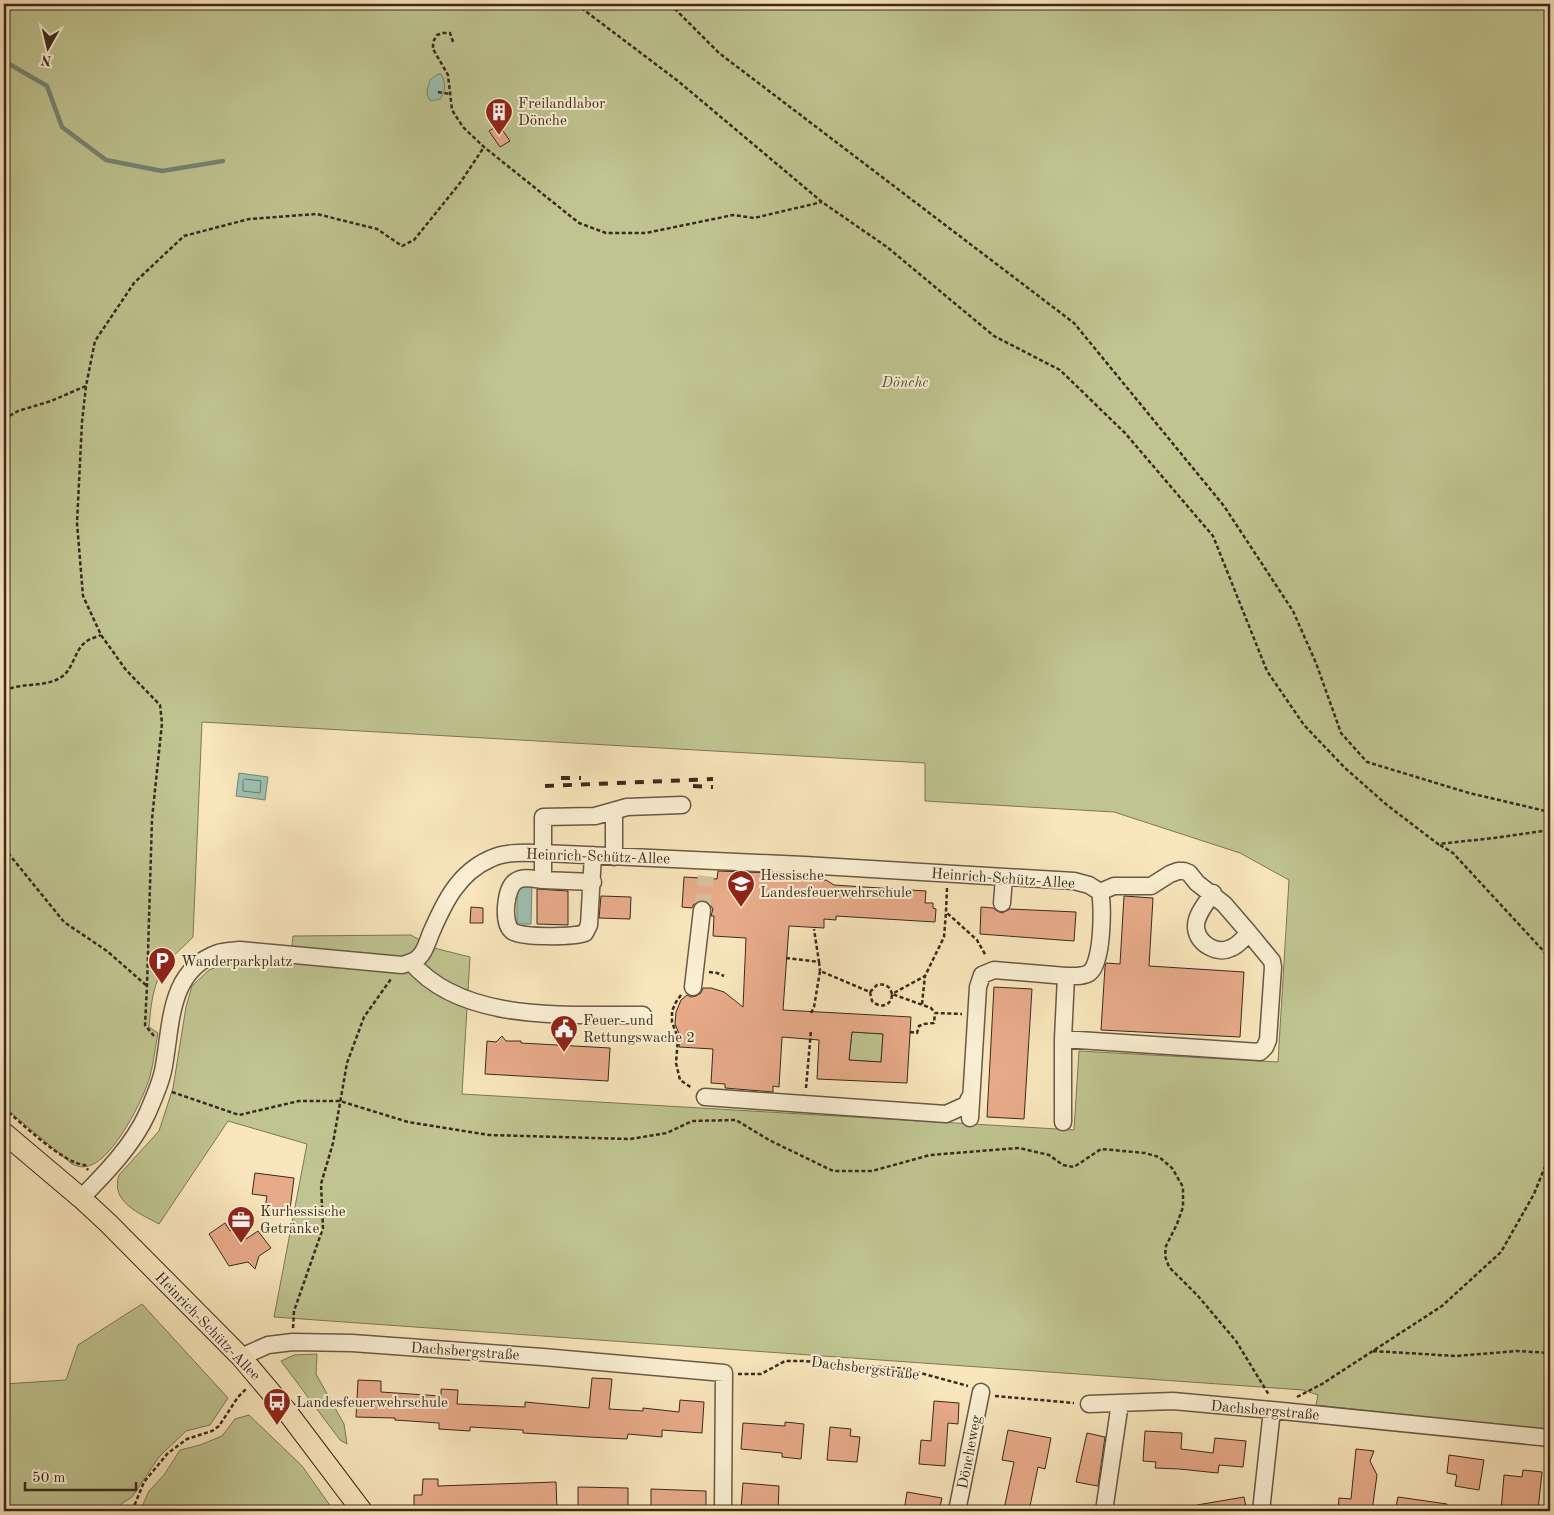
<svg xmlns="http://www.w3.org/2000/svg" width="1554" height="1515" font-family="'Old Standard TT',serif">
<style>
.green{fill:#bfc490;stroke:#7c7756}
.water{fill:#9ec0b1;stroke:#768476}
.lines{fill:none;stroke-linecap:round;stroke-linejoin:round}
.shore{stroke:#6c7567;stroke-width:1}
.stream{stroke:#768476;stroke-width:4.5}
.building{fill:#e8ab8a;stroke:#392a1d;fill-rule:evenodd}
.minor-tunnel{stroke:#d3c09c;stroke-width:16;stroke-dasharray:16 8;stroke-linecap:butt}
.minor-casing{stroke:#695945;stroke-width:19}
.major-casing{stroke:#392a1d;stroke-width:22}
.path{stroke:#392a1d;stroke-width:2.5;stroke-dasharray:4 2.5;stroke-linecap:butt}
.minor{stroke:#fbefd3;stroke-width:16}
.major{stroke:#f9e6bc;stroke-width:20}
.rail{stroke:#392a1d;stroke-width:4;stroke-dasharray:9 9;stroke-linecap:butt}
.labels{text-anchor:middle;stroke-width:4;stroke-linejoin:round;paint-order:stroke}
.poi-label{font-size:15px;fill:#392a1d;stroke:#fbefd3;text-anchor:start}
.park-label{font-size:15px;font-style:italic;fill:#5a503a;stroke:#fbefd3}
.street-label{font-size:15px;fill:#392a1d;stroke:#fbefd3}
</style>
<rect width="100%" height="100%" fill="#f9e6bc"/>
<filter id="stains"><feTurbulence type="fractalNoise" baseFrequency=".004" numOctaves="4"/><feColorMatrix values="0 0 0 0 .2 0 0 0 0 .09 0 0 0 0 .02 0 0 0 .5 -.17"/></filter>
<radialGradient id="worn" r=".72"><stop offset=".6" stop-color="#630" stop-opacity="0"/><stop offset="1" stop-color="#630" stop-opacity=".3"/></radialGradient>
<path class="green" d="M4 4H1550V1430L1316 1405 1318 1395 1303 1390 274 1317 307 1144 228 1121 159 1224C139 1213 110 1202 119 1175L159 1131 173 1088 186 1007 192 986 209 970 226 963 249 962 290 964 293 936 411 935 434 948 470 957 462 1094 1074 1130 1079 1051 1278 1062 1289 880 1240 853 1114 812 925 801V763L202 722 193 937C185 946 175 953 168 962 153 980 151 1005 149 1027L158 1033C155 1047 154 1062 150 1076 144 1099 114 1157 91 1165 84 1168 79 1167 72 1164L4 1107Z
M852 1032 883 1034 881 1062 849 1060Z
M142 1304 228 1398 210 1425 186 1431 159 1457 132 1497 115 1508 113 1511H4V1384L66 1380 78 1345Z
M317 1354 316 1374 344 1424 347 1444 340 1440 281 1361 294 1355Z
M249 1415 302 1466 334 1511H140L149 1491 164 1475 180 1450 200 1445 222 1436 235 1419Z"/>
<path class="water" d="M438 74H441C446 83 446 91 440 99L431 101C424 96 428 87 430 80Z
M239 773 268 777 265 800 236 796Z
M517 883H532L531 924H517Z"/>
<g class="lines">
<path class="shore" d="M245 779 261 781 260 793 243 791V781Z"/>
<path class="stream" d="M4 61 47 86 62 127 106 160 162 171 223 161"/>
</g>
<path class="building" d="M499 125 510 141 500 147 489 131Z
M718 871 771 873 816 881 826 880 834 885 926 891 925 903H933V908L936 909 935 922 836 916V920L824 919V928L789 926 783 1010 911 1017 907 1083 817 1079 819 1040 782 1037 779 1087 773 1086V1092L725 1088V1084L711 1083 713 1049 679 1047 680 1036 675 1024 676 1012 681 1000 687 995 691 997 696 996 701 993 703 988H711L724 992 743 1007 746 938 713 936 714 916H711L713 909 708 902 699 901 694 904 692 908 682 907 684 877 717 879ZM852 1032 883 1034 881 1062 849 1060Z
M537 889 568 891V925L537 924Z
M601 896 631 897 630 919 599 918Z
M1124 896 1153 898 1149 966 1244 972 1240 1037 1101 1030 1105 967 1106 963 1120 964Z
M471 907 483 908V923H470Z
M981 907 993 908 997 911 1002 913 1010 909 1076 912 1074 941 980 934Z
M994 987 1032 989 1024 1119 987 1117Z
M502 1036 506 1041H521V1043L610 1048 608 1081 485 1074 487 1041 496 1042Z
M255 1173 294 1178 289 1217 264 1214 267 1196 252 1194Z
M225 1223 230 1231 239 1226 246 1239 258 1231 271 1248 259 1256 255 1269 248 1262 229 1266 209 1234Z
M592 1378 612 1379 609 1409 643 1411V1408L679 1412 680 1400 704 1402 702 1433 662 1430V1437L628 1434 627 1439 589 1437 523 1433V1430L470 1427V1431L439 1429V1423L395 1420V1418L356 1417 358 1380 381 1381V1392L441 1396V1389L458 1390 457 1404 525 1407V1402L589 1408Z
M934 1401 959 1403 958 1424 948 1423 945 1466 919 1464 921 1440 931 1441Z
M785 1422 804 1424 801 1459 782 1457V1453L741 1449 743 1423 785 1426Z
M830 1427 851 1429 850 1436 860 1437 857 1462 827 1460Z
M1008 1430 1051 1438 1045 1469 1038 1467 1029 1511H1015L1004 1509 1014 1462 1002 1460Z
M1145 1431 1182 1433 1181 1449 1213 1453 1215 1438 1246 1441 1243 1467 1219 1465 1218 1473 1179 1469 1155 1468 1156 1462 1143 1461Z
M1087 1433 1105 1437 1098 1486 1076 1482Z
M1356 1449 1374 1451 1370 1461 1377 1475 1372 1511H1338L1339 1498 1351 1499Z
M1449 1455 1484 1460 1479 1490 1455 1486 1457 1475 1447 1473Z
M1523 1470 1542 1472 1538 1510 1501 1511 1504 1475 1522 1477Z
M423 1479H438V1486L556 1482 557 1509 454 1511V1509H414V1495H422Z
M743 1483 779 1486 778 1511 741 1509Z
M578 1487 628 1488V1510H578Z
M651 1489 706 1491V1511L651 1510Z
M907 1492 942 1498 939 1511H904Z
M1244 1497 1247 1511H1197V1505Z
M1398 1497 1447 1504V1511H1395Z"/>
<g class="lines">
<path class="minor-tunnel" d="M702 910 706 876"/>
<defs>
<path id="minor" d="M593 855 589 925 585 933C574 937 521 938 512 931 502 923 505 888 516 881 523 876 534 879 543 880V817L595 816 627 807 682 805
M614 857V811
M543 880 593 882
M1002 903 1004 878
M411 962C463 1024 570 1014 643 1015
M1066 976C1074 976 1083 977 1089 973 1103 964 1103 906 1100 892
M693 987 702 910
M1063 1039 1260 1052 1265 1047 1268 1040 1273 967 1272 961 1249 933
M705 1097 946 1114 966 1105 971 1095
M970 1118 978 987 982 975 994 970 1066 976 1063 1039V1122
M81 1198C105 1174 133 1145 147 1114 153 1100 160 1085 163 1071 172 1027 167 971 218 953 224 951 233 951 240 950L402 965C408 963 415 962 419 957 425 952 428 940 431 933 444 903 458 873 490 859 506 851 526 853 544 853L804 865 1074 881 1089 885 1100 892 1114 886H1151L1170 874 1178 871H1184L1189 873 1197 883 1224 904 1249 933C1243 938 1239 945 1231 948 1217 955 1198 944 1196 928 1195 916 1206 903 1213 893
M241 1357 268 1345 293 1342 352 1343 543 1357 724 1373 723 1511
M1089 1404 1173 1401 1272 1410 1550 1438
M957 1511 981 1392
M1104 1511 1120 1403
M1261 1511 1272 1410"/>
<path id="major" d="M4 1133 81 1198 108 1223 241 1357 285 1409 362 1511"/>
</defs>
<use href="#minor" class="minor-casing"/>
<use href="#major" class="major-casing"/>
<path class="path" d="M576 4 678 81 822 202 887 247 994 336 1060 370 1125 433 1213 536 1267 671 1304 725 1345 768 1387 805 1438 844 1494 838 1550 830
M670 4 719 53 1074 323 1224 506 1293 611 1316 663 1341 733 1367 762 1469 793 1550 812
M453 42 450 33H443L437 35 433 42V49L448 75 452 110 463 127 484 147 579 223 606 233H646L733 215 754 218 822 202
M438 92 450 94
M4 419 18 411 51 401 86 386
M4 691C21 682 43 688 60 678 74 670 74 649 87 641 91 638 97 637 101 635
M1440 845 1453 853 1550 958
M4 848 64 922 107 951 147 986
M947 888 946 912 977 940 986 956
M786 958 819 962 814 929
M819 962 820 971
M709 972 717 973 724 976
M870 992 877 985C885 983 890 986 892 994L925 976 944 937 946 912
M681 995 676 1002 672 1011V1022L678 1038 676 1063 680 1080 692 1088
M922 1004 925 976
M811 1013 814 1007 820 971 870 992 872 1001C880 1009 892 1006 892 994L931 1008 935 1013 962 1014
M910 1032 917 1033 919 1026 924 1024 934 1023 935 1013
M154 1036 145 1025 147 986 152 819 162 723 160 705 126 670 101 635 83 596 77 523 82 422 86 386 95 341 134 283 184 236 249 219 317 214 377 229 402 246 414 240 460 183 484 147
M806 1088 811 1030
M172 1092 239 1115 299 1101H340L408 1122 489 1135 630 1139 667 1133 692 1121 736 1120 769 1140 833 1171H872L930 1155 1019 1148 1049 1155 1063 1165 1074 1167 1101 1149 1145 1153 1159 1157 1172 1168 1183 1187V1207L1177 1224 1166 1246 1165 1256 1169 1267 1198 1296 1236 1341 1269 1395
M4 1108C21 1123 64 1164 85 1165L88 1170
M293 1328 294 1311 323 1228 321 1184 333 1143 347 1063 364 1017 391 979
M1373 1351 1456 1356 1517 1351 1550 1353
M738 1374H761L785 1361H804L906 1369 968 1386
M995 1396 1074 1403
M1297 1397 1322 1384 1442 1306 1501 1252 1534 1194 1550 1154
M132 1511 144 1482 168 1453 187 1439 212 1431 219 1426 238 1397 246 1389"/>
<use href="#minor" class="minor"/>
<use href="#major" class="major"/>
<path class="rail" d="M561 778H581
M545 786 713 779
M693 786 713 787"/>
</g>
<defs>
<symbol id="building-pin" viewBox="-11 -11 22 30"><path d="M0 17L-7.5 6A9.5 9.5 0 1 1 7.5 6Z" fill="#8f2418" stroke="#fbefd3"/><path d="M-4-6H4V6H1V3H-1V6H-4ZM-2.5-4.3h1.7v1.8h-1.7ZM.8-4.3h1.7v1.8H.8ZM-2.5-1h1.7V.8h-1.7ZM.8-1h1.7V.8H.8Z" fill="#fff"/></symbol>
<symbol id="school-pin" viewBox="-11 -11 22 30"><path d="M0 17L-7.5 6A9.5 9.5 0 1 1 7.5 6Z" fill="#8f2418" stroke="#fbefd3"/><path d="M0-5L7-2L0 1L-7-2ZM-4 1L0 2.5L4 1V4Q0 6-4 4Z" fill="#fff"/></symbol>
<symbol id="parking-pin" viewBox="-11 -11 22 30"><path d="M0 17L-7.5 6A9.5 9.5 0 1 1 7.5 6Z" fill="#8f2418" stroke="#fbefd3"/><path d="M-3.5-5.5H1a3.5 3.5 0 0 1 0 7H-1V5.5H-3.5ZM-1-3.4V-.6H.8a1.4 1.4 0 0 0 0-2.8Z" fill="#fff"/></symbol>
<symbol id="civic-pin" viewBox="-11 -11 22 30"><path d="M0 17L-7.5 6A9.5 9.5 0 1 1 7.5 6Z" fill="#8f2418" stroke="#fbefd3"/><path d="M-.6-6.5H3V-4.5H.6V-3L4-1V1h2V6H-6V1h2V-1L-.6-3ZM-1.2 2.5V6h2.4V2.5Z" fill="#fff"/></symbol>
<symbol id="office-pin" viewBox="-11 -11 22 30"><path d="M0 17L-7.5 6A9.5 9.5 0 1 1 7.5 6Z" fill="#8f2418" stroke="#fbefd3"/><path d="M-6-3h4V-5.5h4V-3h4V5H-6ZM-1-4.5V-3h2v-1.5ZM-6 0V1H6V0Z" fill="#fff"/></symbol>
<symbol id="bus-pin" viewBox="-11 -11 22 30"><path d="M0 17L-7.5 6A9.5 9.5 0 1 1 7.5 6Z" fill="#8f2418" stroke="#fbefd3"/><path d="M-5-6H5V4H4V6H2V4H-2V6H-4V4H-5ZM-3.5-4V0h7V-4ZM-3.5 1.2v1.5H-2V1.2ZM2 1.2v1.5H3.5V1.2Z" fill="#fff"/></symbol>
</defs>
<g fill-rule="evenodd">
<use href="#building-pin" x="483" y="96" width="32" height="43"/>
<use href="#school-pin" x="725" y="868" width="32" height="43"/>
<use href="#parking-pin" x="146" y="945" width="32" height="43"/>
<use href="#civic-pin" x="548" y="1013" width="32" height="43"/>
<use href="#office-pin" x="225" y="1204" width="32" height="43"/>
<use href="#bus-pin" x="261" y="1386" width="32" height="43"/>
</g>
<g class="labels">
<g class="poi-label">
<text x="518" y="108">Freilandlabor<tspan x="518" dy="17">Dönche</tspan></text>
<text x="760" y="880">Hessische<tspan x="760" dy="17">Landesfeuerwehrschule</tspan></text>
<text x="181" y="966">Wanderparkplatz</text>
<text x="583" y="1025">Feuer- und<tspan x="583" dy="17">Rettungswache 2</tspan></text>
<text x="260" y="1216">Kurhessische<tspan x="260" dy="17">Getränke</tspan></text>
<text x="296" y="1407">Landesfeuerwehrschule</text>
</g>
<g class="park-label">
<text x="905" y="387">Dönche</text>
</g>
<g class="street-label">
<text transform="translate(598 856) rotate(2)" y="5">Heinrich-Schütz-Allee</text>
<text transform="translate(1003 878) rotate(4)" y="5">Heinrich-Schütz-Allee</text>
<text transform="translate(208 1326) rotate(46)" y="5">Heinrich-Schütz-Allee</text>
<text transform="translate(465 1351) rotate(4)" y="5">Dachsbergstraße</text>
<text transform="translate(865 1368) rotate(7)" y="5">Dachsbergstraße</text>
<text transform="translate(1265 1410) rotate(5)" y="5">Dachsbergstraße</text>
<text transform="translate(969 1452) rotate(-79)" y="5">Döncheweg</text>
</g>
</g>
<rect width="1554" height="1515" fill="none" stroke="#f9e6bc" stroke-width="20"/>
<rect x="5" y="5" width="1544" height="1505" fill="none" stroke="#392a1d" stroke-width="2.5"/>
<rect x="10" y="10" width="1534" height="1495" fill="none" stroke="#392a1d"/>
<g transform="translate(48 48) rotate(188)" stroke="#fbefd3" stroke-width="4" paint-order="stroke">
<path d="M0-4L9 19L0 12L-9 19Z" fill="#392a1d"/>
<text y="-8" font-size="14" font-weight="bold" text-anchor="middle" fill="#392a1d">N</text>
</g>
<path d="M25 1482v8h111v-8" fill="none" stroke="#392a1d" stroke-width="2.5"/>
<text x="32" y="1482" font-size="15" fill="#392a1d" stroke="#fbefd3" stroke-width="4" paint-order="stroke">50 m</text>
<rect width="100%" height="100%" filter="url(#stains)"/>
<rect width="100%" height="100%" fill="url(#worn)"/>
</svg>
